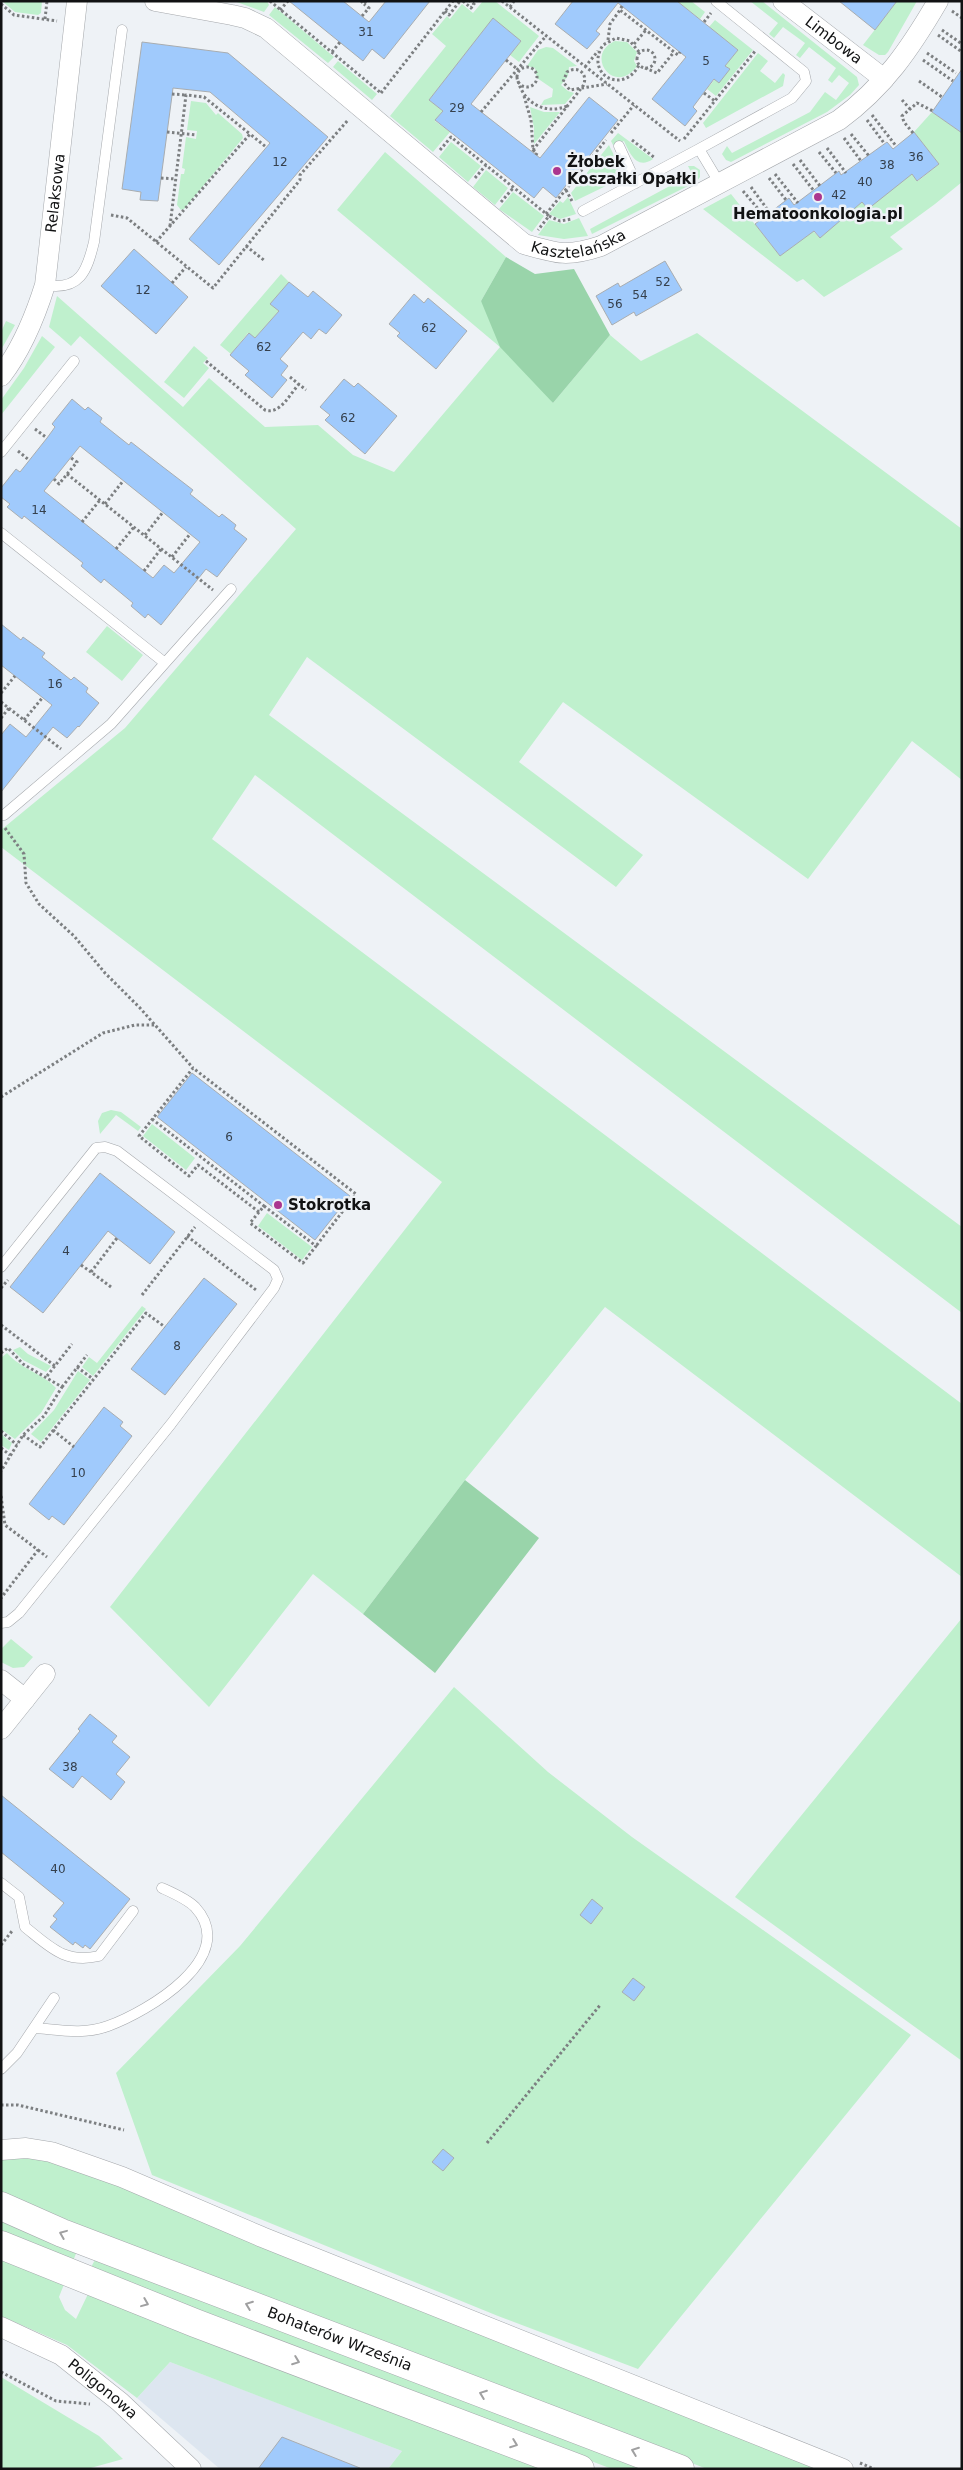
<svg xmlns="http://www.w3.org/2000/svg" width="963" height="2470" font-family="'DejaVu Sans',sans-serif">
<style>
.built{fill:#dde6f0}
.green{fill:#bff0cd}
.forest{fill:#99d4aa}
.building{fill:#a0cafc;stroke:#a9adb0;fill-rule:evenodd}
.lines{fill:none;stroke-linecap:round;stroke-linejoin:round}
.service-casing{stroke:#a5a8ac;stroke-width:11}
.minor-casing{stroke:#a5a8ac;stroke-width:21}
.secondary-casing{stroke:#a5a8ac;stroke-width:29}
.path{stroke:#7c7f81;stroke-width:3;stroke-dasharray:2.5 2.5;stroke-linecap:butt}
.service{stroke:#fff;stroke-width:10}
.minor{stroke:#fff;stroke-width:20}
.secondary{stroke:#fff;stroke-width:28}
.oneway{stroke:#a0a0a1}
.poi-dot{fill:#ab368f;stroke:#eef2f6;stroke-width:2}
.labels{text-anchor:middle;stroke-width:5;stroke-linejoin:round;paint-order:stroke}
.number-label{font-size:12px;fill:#35404d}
.street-label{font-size:15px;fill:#111213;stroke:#eef2f6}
.poi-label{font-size:15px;font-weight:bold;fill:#111213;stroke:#eef2f6;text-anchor:start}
</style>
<rect width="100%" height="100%" fill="#eef2f6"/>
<path class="built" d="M170 2362 288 2407 402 2451 388 2469H220L137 2398Z"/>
<path class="green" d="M2 1H42L41 13 38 15 15 12Z
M234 1H267L269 5 264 12Z
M483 1H495L539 36 519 62 510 55 521 41 493 19 429 100 443 111 435 121 450 132 433 152 390 116 446 46 432 34 447 16 450 19 462 4 473 13Z
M677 1H691L705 12 700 19Z
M750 1H762L857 77 859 85 850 95 827 112 731 162 726 160 722 154 727 146 732 153 810 112 825 92 836 100 849 83 839 75 832 83 828 80 836 68 809 47 800 58 796 55 805 43 783 27 774 38 769 34 778 23Z
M897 1H917L888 52 885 55H879L863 45Z
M275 7 334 57 328 63 269 15Z
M715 20 753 50 716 96 707 89 715 79 730 69 725 66 738 50 709 27Z
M615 41 627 42 637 52 634 61 637 66C615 97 583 55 615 41Z
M546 47 553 48 577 66 569 67 568 76 561 85 568 91 574 93 565 104 541 105 544 100 552 97 553 89 537 78 535 68 527 66 538 50Z
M758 53 768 61 760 71 775 83 783 73 785 75 783 86 706 128 703 123Z
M338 61 377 94 372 100 333 67Z
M191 101 206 103 216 115 218 113 242 134 243 138 184 209 181 210 177 205 181 174H184L185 169 182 168 186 137 196 139 197 131 187 130Z
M530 107 544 112H560L534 144V128Z
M932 112 962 133V182L935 204 890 237 903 249 824 297 803 279 797 282 703 209 731 194 780 256 813 231 820 238 862 202 868 209 910 172 918 181 939 164 914 132Z
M618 133 653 159C637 170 630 154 624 141L613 145 611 141Z
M451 142 481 166 468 182 439 157Z
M609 145C615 158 625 171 612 183L575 201 571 193Z
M385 152 506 257 481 301 553 403 610 335 641 361 697 333 962 529V780L912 741 808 879 563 702 519 762 643 855 616 887 307 657 269 715 962 1227V1313L255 775 212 839 962 1404V1577L605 1307 465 1480 363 1614 313 1574 209 1707 110 1607 442 1182 1 847V830L125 728 296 529 80 336 71 346 49 327 57 296 183 407 209 378 265 427 318 425 353 455 394 472 500 347 337 210Z
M688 166H694L700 170V177L696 182 592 234 590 229 692 174Z
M486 170 508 188 495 205 473 187Z
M513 192 544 216 532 232 499 209Z
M568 197 576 214 560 219 549 214 560 201 563 203Z
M579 218 588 236 564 239 538 235 549 220 564 224Z
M281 274 289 282 271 304 279 311 255 338 248 333 231 354 220 345Z
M6 321 15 325 1 350V332Z
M42 336 55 347 1 415V400L24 368Z
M194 346 208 358 203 363 209 368 184 398 164 382Z
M107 626 143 655 122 681 86 652Z
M111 1110 121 1112 141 1127 138 1131 116 1115 100 1134 98 1121 102 1113Z
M152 1124 195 1158 186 1170 143 1136Z
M267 1213 312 1247 302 1260 258 1226Z
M142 1306 146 1309 93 1376 82 1367 89 1357 97 1363Z
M20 1347 28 1354 51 1366 46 1372 23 1360 13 1350Z
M7 1353C21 1369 42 1373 56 1388L41 1413 15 1439 1 1429V1358Z
M78 1371 90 1380 41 1442 31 1434 54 1410Z
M1 1434 12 1443 9 1450 1 1445Z
M962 1618V2061L735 1897Z
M11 1639 33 1657 24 1667 13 1668 1 1662V1649Z
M454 1687 548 1772 632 1837 911 2035 638 2369 498 2316 152 2175 116 2073 240 1946Z
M25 2155 63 2164 825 2469H707L86 2228 59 2297 65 2310 76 2319 88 2294 552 2469H388L402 2451 170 2362 137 2398 67 2345 1 2316V2159Z
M96 2258 646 2469H612L90 2269Z
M1 2377 99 2436 123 2459 87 2469H1Z"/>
<path class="forest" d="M506 257 535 274 574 269 610 335 553 403 500 347 481 301Z
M465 1480 539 1538 435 1673 363 1614Z"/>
<path class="building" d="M289 1H343L369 22 386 1H430L384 59 372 49 363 61Z
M573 1H677L738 50 725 66 730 69 719 83 714 79 693 107 697 111 685 126 652 99 686 57 618 3 596 31 600 34 587 49 555 24Z
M839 1H897L875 30Z
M493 18 521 41 471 104 540 158 589 97 618 120 556 198 543 187 534 198 435 120 443 111 429 100Z
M142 42 228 53 328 137 219 265 189 239 270 143 210 92 173 88 158 201 140 200 141 192 122 189Z
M962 69V133L932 112Z
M914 132 939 164 917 181 912 174 868 209 862 202 820 238 814 231 780 256 755 224 789 198 794 205 839 171 841 175 887 142 893 149Z
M134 249 188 297 156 334 101 286Z
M665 261 682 290 636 316 634 312 612 325 596 296 618 283 620 287Z
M289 282 308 297 313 291 342 315 326 334 319 329 311 339 303 332 280 359 288 366 281 375 287 380 272 398 245 375 249 371 230 355 249 333 255 338 279 311 270 304Z
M414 294 424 303 428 298 467 331 436 369 397 336 400 333 389 324Z
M344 379 354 387 358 383 397 416 365 454 325 420 330 415 320 407Z
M72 399 85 410 88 407 102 418 100 422 129 445 131 442 163 467 193 490 190 494 219 517 222 514 236 525 234 529 247 539 217 577 206 569 161 625 148 614 145 618 131 606 133 603 104 579 101 583 81 566 83 563 24 516 22 519 7 507 10 504 1 497V488L16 469 20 472 47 438 55 427 52 424ZM80 446 200 542 174 573 164 565 153 578 44 491Z
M1 624 21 640 23 637 45 653 42 657 71 680 74 677 88 688 86 692 99 703 79 727 78 726 67 738 53 727 1 792V735L10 724 26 737 52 705 1 665Z
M192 1073 350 1196 315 1240 157 1117Z
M100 1173 175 1232 150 1264 108 1231 43 1313 10 1287Z
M204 1278 237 1304 165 1395 131 1369Z
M104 1407 123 1422 120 1426 132 1436 64 1525 52 1516 49 1520 29 1504Z
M90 1714 117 1736 112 1742 130 1757 116 1774 125 1782 111 1800 82 1776 73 1788 49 1769 80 1731 78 1729Z
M1 1795 130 1899 90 1949 85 1945 83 1948 75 1942 73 1945 50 1927 57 1919 53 1916 64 1903 1 1852Z
M592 1899 603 1908 591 1924 580 1915Z
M633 1978 645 1987 634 2001 622 1992Z
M443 2149 454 2158 443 2171 432 2162Z
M282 2437 360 2468V2469H258Z"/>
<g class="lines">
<defs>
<path id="service" d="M716 1 804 72 806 81 792 98 699 149 720 184
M619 146 636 183
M583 211 699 149
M45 285C80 291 87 271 94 242L122 30
M1 452 74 361
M1 533 165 663 231 589
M1 815H4L111 724 165 663
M1 1267 96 1148 105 1147 117 1151 274 1270 278 1279 274 1288 171 1424 19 1613 8 1622 1 1623
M1 1883 19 1897 25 1927C50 1947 65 1964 99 1956L133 1911
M36 2028C60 2030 84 2035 108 2026 147 2012 241 1957 195 1907 187 1899 173 1893 162 1888
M1 2069 17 2053 54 1998"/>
<g id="minor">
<path id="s1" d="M155 1 232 15 245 18 266 28 524 244C558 254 568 257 601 246L839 120C884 87 910 49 938 1"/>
<path id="s2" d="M783 1 884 79"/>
<path id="s3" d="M1 376C22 349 35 317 45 285L77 1"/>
<path d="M1 1680 25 1699"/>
<path d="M1 1729 45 1674"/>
<path d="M1 2150 26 2148 51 2152 122 2177 262 2237 843 2469"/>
<path id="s4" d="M1 2327 61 2355 120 2402 191 2469"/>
</g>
<g id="secondary">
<path id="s5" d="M1 2206 62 2233 680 2469"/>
<path d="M1 2245 195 2323 580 2469"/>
</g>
</defs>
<use href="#service" class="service-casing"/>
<use href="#minor" class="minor-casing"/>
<use href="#secondary" class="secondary-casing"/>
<path class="path" d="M270 1 381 93
M361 1 364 4 366 1
M463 1 471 8 474 4 470 1
M502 1 680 141
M1 4 14 15 57 21
M622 6 620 10 678 55 680 52
M510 7 514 1
M280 10 288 1
M445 11 449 15 460 1
M952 11 962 18
M362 16 369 8 364 4
M45 19 47 1
M704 22 711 13
M942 30 962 44
M938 35 962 52
M608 40 610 24 620 10
M634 44 646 30
M637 59a9 9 0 1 1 18 0a9 9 0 1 1-18 0Z
M332 52 340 42
M639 52 630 41 616 38 603 45C584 74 623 96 639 65
M927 53 956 73
M506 60 516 68
M923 60 953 81
M585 67 598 51
M517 77a10 10 0 1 1 20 0a10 10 0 1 1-20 0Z
M645 68 657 73 674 52
M518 81C524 103 545 115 567 106
M919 81 942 97
M381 93 453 1
M704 93 715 101
M172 94 186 95
M524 96 531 120 533 150 583 86C589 74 578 65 567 72L563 82 570 90 607 84
M902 100 910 109
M481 112 546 36
M872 115 896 146
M867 120 884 143
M167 132 196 135
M611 133 634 105
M913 133 904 122 902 116 917 103 933 111
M851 134 869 156
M844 138 861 161
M684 139 756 50
M632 140 655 158
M827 148 846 173
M440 150 451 137 549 216 538 230
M533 150 537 153 536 155
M819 152 836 173
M800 160 820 186
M793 164 814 191
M775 174 798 203
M161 178 176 179
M475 178 486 165
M769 178 786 200
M751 187 770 213
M566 190 573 203
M743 191 765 217
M501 202 514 187
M546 214 606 140
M111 215 127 218 213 288 300 180V175L348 120
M549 216 560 221 572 219
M170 226 186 95 204 97 250 134
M156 242 250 134 266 147
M246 246 265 261
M172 283 186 267
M206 361 265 410C280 415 290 394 299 384
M290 377 306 390
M35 429 47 438
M18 451 29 460
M67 474 213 590
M54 479 59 484 77 462 71 458
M105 504 123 481
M82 522 100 500
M145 535 163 512
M116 549 134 527
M172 557 190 534
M144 571 161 549
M1 693 15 676
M1 702 61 749
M1 718 9 708
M24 720 43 697
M5 828 24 854 26 883 39 904 74 936 105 973 140 1008 193 1068
M1 1097 103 1033 135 1025H155
M152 1119 264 1206
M264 1206 316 1246 303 1263 250 1223Z
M259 1212 198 1165 189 1176 139 1136 193 1068 356 1194 316 1246
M187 1236 256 1290
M81 1265 91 1272
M111 1287 91 1272 117 1238
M1 1288 8 1280
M142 1295 195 1227
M1 1325 55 1366
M1 1353 8 1348 23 1364 62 1387 44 1416 23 1435 1 1471
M77 1367 93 1379
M47 1376 72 1344
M62 1387 87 1355
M53 1430 74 1447
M1 1431 17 1445
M23 1435 40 1447 146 1313 165 1327
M1 1448 10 1455
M1 1496 5 1525 38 1550 1 1598
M38 1550 47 1557
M1 1945 12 1931
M1 2105H18L124 2130
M487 2143 601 2004
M1 2372 56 2401 90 2404
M860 2463 874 2469"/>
<use href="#service" class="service"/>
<use href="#minor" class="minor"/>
<use href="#secondary" class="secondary"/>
</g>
<defs><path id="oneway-chevron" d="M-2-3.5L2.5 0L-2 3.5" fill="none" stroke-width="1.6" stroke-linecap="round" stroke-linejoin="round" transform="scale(1.25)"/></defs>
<g class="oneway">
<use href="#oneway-chevron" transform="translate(63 2234) rotate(-158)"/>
<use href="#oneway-chevron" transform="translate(145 2303) rotate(22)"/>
<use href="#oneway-chevron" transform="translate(249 2305) rotate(-159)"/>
<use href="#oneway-chevron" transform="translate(296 2361) rotate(21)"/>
<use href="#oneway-chevron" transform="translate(483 2394) rotate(-159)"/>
<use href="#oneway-chevron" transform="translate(514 2444) rotate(21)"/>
<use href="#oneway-chevron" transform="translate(635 2451) rotate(-159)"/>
</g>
<g class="poi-dot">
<circle cx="557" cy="171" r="5"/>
<circle cx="818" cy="197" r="5"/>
<circle cx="278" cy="1205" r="5"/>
</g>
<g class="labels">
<g class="number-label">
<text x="366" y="36">31</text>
<text x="706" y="65">5</text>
<text x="457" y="112">29</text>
<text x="916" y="161">36</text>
<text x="280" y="166">12</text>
<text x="887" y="169">38</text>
<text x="865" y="186">40</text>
<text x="839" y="199">42</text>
<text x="663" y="286">52</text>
<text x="143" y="294">12</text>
<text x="640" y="299">54</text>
<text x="615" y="308">56</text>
<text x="429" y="332">62</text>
<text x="264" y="351">62</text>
<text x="348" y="422">62</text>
<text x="39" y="514">14</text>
<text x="55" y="688">16</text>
<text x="229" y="1141">6</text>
<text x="66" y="1255">4</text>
<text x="177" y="1350">8</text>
<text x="78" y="1477">10</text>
<text x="70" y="1771">38</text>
<text x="58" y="1873">40</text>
</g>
<g class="street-label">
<text dy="5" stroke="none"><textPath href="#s2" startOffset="64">Limbowa</textPath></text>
<text dy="5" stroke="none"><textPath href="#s3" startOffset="194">Relaksowa</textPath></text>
<text dy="5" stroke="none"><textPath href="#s1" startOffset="508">Kasztelańska</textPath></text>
<text dy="5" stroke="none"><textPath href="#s5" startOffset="364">Bohaterów Września</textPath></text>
<text dy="5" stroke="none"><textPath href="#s4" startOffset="120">Poligonowa</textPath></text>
</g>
<g class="poi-label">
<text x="567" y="167">Żłobek<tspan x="567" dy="17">Koszałki Opałki</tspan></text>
<text x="818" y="219" text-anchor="middle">Hematoonkologia.pl</text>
<text x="288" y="1210">Stokrotka</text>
</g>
</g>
<rect width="963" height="2470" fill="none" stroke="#111213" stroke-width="5"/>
</svg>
